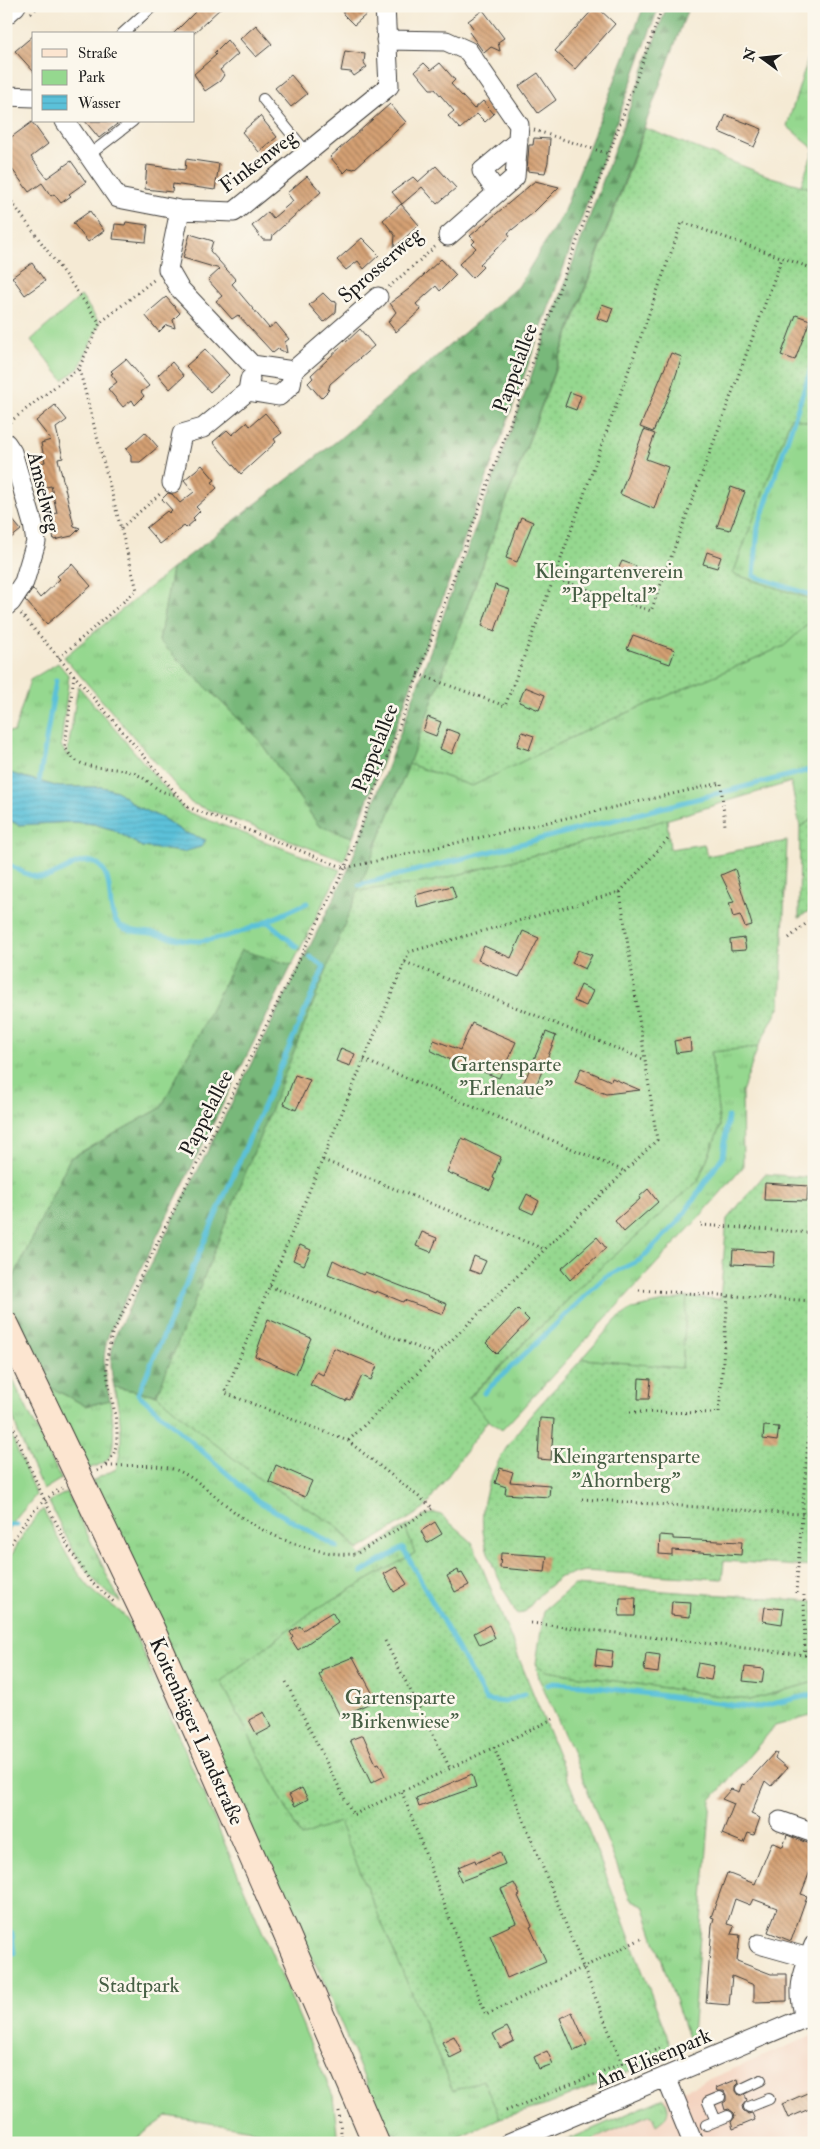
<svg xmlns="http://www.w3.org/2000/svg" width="820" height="2149" font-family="'IM FELL Double Pica',serif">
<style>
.built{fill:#f4d3c0}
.grass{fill:url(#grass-tufts);stroke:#587a56}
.forest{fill:url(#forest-firs);stroke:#4a6a4b}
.park{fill:#95d88f;stroke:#587a56}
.garden{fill:url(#garden-dots);stroke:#587a56}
.water{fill:url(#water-rules);stroke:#3c6e7a}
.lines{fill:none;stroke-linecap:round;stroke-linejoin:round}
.stream{stroke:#5bc1d9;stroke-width:5}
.building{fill:url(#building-back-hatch)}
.lane-casing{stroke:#3d3b38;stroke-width:12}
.street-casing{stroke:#3d3b38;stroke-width:21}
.secondary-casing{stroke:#3d3b38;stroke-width:28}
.path{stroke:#3d3b38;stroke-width:3;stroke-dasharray:1 4;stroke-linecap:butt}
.lane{stroke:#fff;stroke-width:10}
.street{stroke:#fff;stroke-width:19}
.secondary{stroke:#fce5d0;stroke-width:26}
.labels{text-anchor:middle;stroke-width:5;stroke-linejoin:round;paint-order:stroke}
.street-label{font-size:21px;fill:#1c1c1c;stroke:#fbf7ec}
.park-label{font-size:21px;fill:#465e44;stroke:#fbf7ec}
</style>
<defs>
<pattern id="grass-tufts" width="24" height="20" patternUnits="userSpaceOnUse" patternTransform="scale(1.25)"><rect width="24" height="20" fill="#95d88f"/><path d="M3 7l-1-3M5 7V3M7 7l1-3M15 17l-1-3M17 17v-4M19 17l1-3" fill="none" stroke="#80b97b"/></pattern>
<pattern id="forest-firs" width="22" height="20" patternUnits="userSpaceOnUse" patternTransform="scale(1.25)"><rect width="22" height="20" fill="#78b87a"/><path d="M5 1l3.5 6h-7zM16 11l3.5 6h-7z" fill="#629563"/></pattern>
<pattern id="garden-dots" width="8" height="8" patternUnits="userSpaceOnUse" patternTransform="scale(1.25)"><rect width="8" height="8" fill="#95d88f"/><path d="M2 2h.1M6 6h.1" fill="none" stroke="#80b97b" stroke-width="1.8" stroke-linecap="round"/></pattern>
<pattern id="water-rules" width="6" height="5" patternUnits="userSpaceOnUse" patternTransform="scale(1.25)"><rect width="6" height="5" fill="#5bc1d9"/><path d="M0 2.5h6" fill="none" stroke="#4fa5ba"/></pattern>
<pattern id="building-back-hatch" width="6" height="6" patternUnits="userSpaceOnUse" patternTransform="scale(1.25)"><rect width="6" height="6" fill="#d4a073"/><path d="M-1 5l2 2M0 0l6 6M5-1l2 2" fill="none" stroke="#ab825e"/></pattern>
</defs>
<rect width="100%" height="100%" fill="#fbf7ec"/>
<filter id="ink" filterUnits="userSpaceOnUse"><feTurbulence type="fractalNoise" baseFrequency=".02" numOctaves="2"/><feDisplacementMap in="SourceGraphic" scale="10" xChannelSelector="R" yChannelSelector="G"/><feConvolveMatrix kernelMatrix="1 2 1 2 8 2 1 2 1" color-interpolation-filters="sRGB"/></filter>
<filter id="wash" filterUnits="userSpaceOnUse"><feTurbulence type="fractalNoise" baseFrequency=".0096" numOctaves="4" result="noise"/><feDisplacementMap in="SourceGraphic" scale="20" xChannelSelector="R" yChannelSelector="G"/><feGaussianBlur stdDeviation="1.12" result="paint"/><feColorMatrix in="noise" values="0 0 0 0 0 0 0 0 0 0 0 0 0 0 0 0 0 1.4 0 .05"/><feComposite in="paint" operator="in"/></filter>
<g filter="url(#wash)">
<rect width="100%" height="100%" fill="#f5ead4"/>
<path class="built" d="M814 2035V2143H560L664 2098Z"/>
<path class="grass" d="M814 39V189L801 185 814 149 787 126Z
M791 416 814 424V600L733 574Z
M172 569 159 641 257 737 319 826 353 837 344 861 191 803 64 657Z
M814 618V818L800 827 791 782 639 828 430 882 358 891 409 764 472 786 589 729 784 646Z
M58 663 69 676 61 745 67 756 78 686 185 811 340 870 292 965 241 951 161 1108 70 1158 6 1294V818L18 825 72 822 94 824 114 830 142 847 183 852 206 840 183 832 164 819 136 806 117 791 102 787H59L6 772V731L14 732 30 680Z
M758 1047 742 1092 743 1167 696 1221 502 1430 488 1420 469 1398 597 1271 698 1181 720 1127 711 1052Z
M687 1297 682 1368 582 1359 616 1320 632 1309Z
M11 1376 61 1479 43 1490C28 1455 4 1415 11 1376Z
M46 1385 86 1406 110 1400C112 1416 119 1449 105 1462 100 1465 92 1467 86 1470Z
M114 1387 157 1395 209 1439 261 1480 337 1526 361 1556 405 1527 415 1553 313 1611 221 1681 301 1837 339 1821 453 2091 483 2079 500 2118 445 2143H400L395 2133 388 2135 320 1973 278 1893 92 1481 116 1469C125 1443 120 1413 114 1387Z
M67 1492 120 1602C84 1580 67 1538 49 1502Z
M536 1664 546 1671 750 1700 814 1682V1715L775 1726 711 1800 691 2047 643 1905 630 1899 571 1749 539 1679Z
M664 2098C672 2110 667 2118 656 2125L651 2114 585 2143H560Z"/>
<path class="forest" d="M644 6H659L392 737 353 837 319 826 257 737 159 641 172 569 338 440 518 287 563 213Z
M667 6H689L409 764 157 1395 114 1387C110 1368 110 1354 115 1336L348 870 398 739Z
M241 950 292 965 109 1333C101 1359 104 1374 110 1400L86 1406 46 1385 6 1304V1294L70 1158 161 1108Z"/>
<path class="park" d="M81 296 100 323 79 368 63 380 31 340Z
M6 1418 13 1440 36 1495 15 1520 6 1536Z
M43 1509C56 1534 68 1561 86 1583 98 1600 122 1607 131 1625L333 2096 338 2143H305V2139L168 2116 130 2143H6V1565L27 1528Z"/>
<path class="garden" d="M645 128 771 177 814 189V424L791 417 733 574 814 600V618L784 646 589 729 472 786 409 764Z
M814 818V907L799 918 800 827Z
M667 819 670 849 704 844 707 856 787 841 780 1006 758 1047 711 1052 720 1127 698 1181 597 1271 469 1397 488 1420 424 1509 358 1550 337 1526 261 1480 209 1439 157 1395 358 891 430 882 639 828Z
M765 1174 814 1178V1567L724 1561 722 1579 584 1571 560 1577 539 1595 524 1613 516 1614C506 1592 488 1561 484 1537 471 1466 540 1406 582 1359L682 1368 687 1297 720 1299 727 1219Z
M435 1513 441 1515 472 1542 592 1839 674 2054 544 2106 500 2118 483 2080 453 2091 339 1822 301 1837 221 1681 313 1611 415 1553 405 1527 426 1515Z
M574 1585 814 1601V1682L750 1700 546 1671 536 1664 544 1610Z"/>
<path class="water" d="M6 772 59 787H102L117 791 136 806 164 819 183 832 206 840 201 847 183 852 142 847 114 830 94 824 72 822 18 825 6 818Z"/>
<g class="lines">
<path class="stream" d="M814 360 758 527 754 576 814 596
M39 782 56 680
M6 863C17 869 32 879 45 877 60 876 79 855 95 863 118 875 103 909 119 925 127 932 142 932 151 933 167 936 185 942 200 941 237 938 274 918 307 903
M359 885 814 769
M267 921 297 947
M310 957 324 967 138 1394 258 1501 337 1547
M484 1393 605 1277 640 1260 679 1221 723 1156 728 1117
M6 1525H17
M362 1572 403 1548 486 1700 505 1702 525 1694
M547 1685 553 1683 582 1685 755 1708 814 1694
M6 1928 12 1934 14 1953"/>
</g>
<g id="blocks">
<path class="building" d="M201 6H223L193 34H173Z
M343 6H374V8L354 25 343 14Z
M596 6 615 24 575 69 555 51Z
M483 10 504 38 498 42 500 51 491 47 484 53 469 32 473 28 468 21Z
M256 25 272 44 256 57 240 39Z
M34 35V72L15 51Z
M227 40 238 54 220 70 224 75 220 81 205 91 194 74 216 55 214 53Z
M345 51 365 54 364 63 367 67 354 76 351 72 341 71Z
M424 63 431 70 440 63 455 80 451 84 474 109 483 101 494 114 485 122 477 114 460 129 448 116 454 111 435 89H430L415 71Z
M538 73 556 100 538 113 519 86Z
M291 75 307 94 291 107 275 88Z
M390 104 406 122 354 169 349 168 344 173 330 157Z
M726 115 762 129 754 147 719 132Z
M260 116 277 137 259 152 242 132Z
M85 121H121L99 138Z
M32 122 48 144 31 157 47 178 71 161 86 182 69 194 71 196 61 203 54 194 51 196 42 183 29 192 6 161V141Z
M534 138 550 139 548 162 545 173 527 171 529 145H533Z
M186 159 219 164 215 190 173 184 172 192 145 189 147 165 185 170Z
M436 166 456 188 437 204 422 187 402 204 392 192 413 177 418 182Z
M307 176 321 192 273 235 272 240H263L252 226 268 212 273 218 293 201 287 193Z
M535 181 559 187 533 213 508 233 510 236 480 264 483 267 472 278 459 264 476 248 472 244 475 241 470 236Z
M401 204 419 225 394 248 395 235 383 220Z
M90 211 104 231 88 242 73 223Z
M126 222 148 225 146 242 113 239 115 224 125 225Z
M190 234 213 241 210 251 236 280 232 284 269 328 276 323 289 339 285 342 287 353 278 349 273 353 238 315 232 319 216 301 222 296 208 280 220 269 183 258Z
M362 238 379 255 364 269 358 261 346 270 337 260Z
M441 259 456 275 440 291 436 286 416 304 421 310 396 332 388 322 396 312 390 303 409 289Z
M32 263 45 281 25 295 12 277Z
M323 293 331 301 337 302 336 312 324 322 309 305Z
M166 297 180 313 173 320 175 328 166 325 159 332 145 315Z
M602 304 613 308 608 322 597 318Z
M796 315 810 320 795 360 781 355Z
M360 329 374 346 330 384 328 391 321 398 308 383 313 378 311 375Z
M205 349 229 375 210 392 186 366Z
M671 353 682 357 671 390 653 432 640 427Z
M126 359 149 386 141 392 144 396 135 405 132 400 123 407 108 389 117 382 111 374 113 373 111 371Z
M172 362 184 376 170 389 158 375Z
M570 392 581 396 576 410 565 406Z
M55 405 67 420 56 428 63 458 58 459 74 526 80 528 72 536 54 540 49 515 57 513 51 486 41 488 36 464 45 462 41 443 51 440 36 421Z
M265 413 282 433 274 439 276 442 241 474 213 442 227 430 232 435 247 422 250 426Z
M644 430 655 434 646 459 668 467 654 509 620 494Z
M145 432 158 447 140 462H131V455L126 449Z
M202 465 215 480 212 482 217 488 196 507 200 511 193 518 195 520 186 528 184 526 160 544 146 528 167 511 169 513 172 510 162 499 168 493 172 494 180 503 194 492 184 480Z
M731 487 745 492 730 530 717 527Z
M6 512 21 530 6 542Z
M521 517 533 522 517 562 506 558Z
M707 552 721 557 717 568 703 564Z
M622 561 636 566 630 580 616 574Z
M72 564 91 586 47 624 25 600 33 589 40 598 60 579 57 576Z
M495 585 509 590 495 631 482 626Z
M633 635 675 650 670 664 627 649Z
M525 687 545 695 539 710 519 702Z
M428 717 441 722 436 736 423 731Z
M447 729 460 734 452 754 440 749Z
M522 732 534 736 529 750 517 746Z
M735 869 752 925 745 927 740 915 733 917 729 903 734 902 721 875Z
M452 886 456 898 418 908 415 895Z
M523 931 539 938 519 977 478 960 484 946 511 958Z
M744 938 746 950 731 951 730 940Z
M578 950 592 955 585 969 572 963Z
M581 985 593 991 586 1006 574 1001Z
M472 1023 516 1042 499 1078 471 1067 470 1070 430 1050 434 1040 460 1050Z
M546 1032 556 1036 532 1096 520 1091Z
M690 1038 691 1051 676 1053 674 1041Z
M341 1048 355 1054 350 1066 336 1061Z
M581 1068 611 1081 612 1078 640 1090 606 1094 575 1082Z
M295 1075 310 1080 296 1110 284 1104Z
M462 1138 501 1157 493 1178 495 1179 490 1190 447 1172Z
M765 1183 808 1186 807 1201 764 1200Z
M648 1189 658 1202 624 1232 615 1221 640 1199 639 1197Z
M527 1194 539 1201 533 1214 520 1208Z
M422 1232 437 1238 431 1252 416 1246Z
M597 1237 606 1248 570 1280 561 1269Z
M300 1245 311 1250 304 1265 293 1260Z
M733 1250 774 1252 773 1266 732 1264Z
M474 1256 486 1261 480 1274 469 1270Z
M333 1260 363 1275 365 1272 447 1304 443 1314 404 1300 403 1302 376 1291 375 1293 328 1274Z
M518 1309 529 1320 497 1354 486 1343Z
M268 1319 311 1338 296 1374 255 1356Z
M334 1348 377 1366 371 1380 362 1376 350 1400 347 1399 346 1401 310 1385 317 1372 323 1375Z
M639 1378 651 1379 649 1399H638Z
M540 1418 554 1419 551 1460 538 1459Z
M764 1426 779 1427 777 1441 763 1439Z
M276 1465 312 1481 305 1497 269 1482Z
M500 1468 513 1472 510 1482 550 1485 549 1497 505 1494 506 1487 495 1483Z
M435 1522 442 1534 427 1543 421 1531Z
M660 1535 673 1536V1539L742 1542 741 1555 672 1550V1555L659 1554Z
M501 1553 547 1556 545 1572 500 1568Z
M396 1567 407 1584 394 1592 384 1574Z
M458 1570 459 1574 462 1573 469 1585 455 1592 447 1576Z
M620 1598H636L635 1616H619Z
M672 1601 691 1602 690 1617 671 1615Z
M765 1607 784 1609 782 1624 763 1621Z
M332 1612 338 1622 298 1650 291 1639 293 1637 290 1632 300 1626 303 1630Z
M489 1625 495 1638 480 1645 474 1633Z
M597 1649 613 1651 611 1667 595 1665Z
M646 1653 660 1655 658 1673 644 1671Z
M353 1657 376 1700 345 1715 344 1714 340 1716 319 1675 322 1673 321 1670Z
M698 1663 714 1666 711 1680 695 1677Z
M745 1667 764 1669 762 1683 743 1681Z
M264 1712 272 1727 257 1735 249 1720Z
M363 1735 376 1764 379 1763 385 1776 371 1783 350 1740Z
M775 1752 777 1753 775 1758 787 1768 771 1786 765 1781 751 1814 760 1818 754 1835 748 1833 744 1843 722 1834 734 1804 722 1799 731 1789 739 1792 742 1784 745 1785Z
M472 1774 476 1787 419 1807 416 1798Z
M302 1788 308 1799 295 1806 289 1795Z
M787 1835 810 1844 808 1851 814 1854V1861L801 1894 807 1896 791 1941 768 1932 777 1908 753 1899 750 1905 735 1899 727 1924 734 1926 731 1934 740 1935 737 1961 771 1974H787V2001L754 2002V1985L732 1976 729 2005 706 2003 712 1925 714 1918 711 1917 727 1873 755 1884 772 1842 783 1847Z
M500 1852 505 1864 461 1881 457 1871 460 1870 458 1867 475 1860 476 1863Z
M514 1883 520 1895 518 1896 532 1926 530 1927 546 1961 507 1978 490 1935 516 1923 501 1889Z
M572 2012 587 2045 574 2051 560 2018Z
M507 2027 514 2041 500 2048 493 2034Z
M454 2036 462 2052 450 2058 442 2042Z
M547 2051 553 2064 539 2069 534 2057Z
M738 2079 739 2083 736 2086V2091L739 2095H745L747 2100 742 2106 743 2110 748 2114 752 2113 755 2120 733 2129 731 2122 735 2117 734 2113 729 2109 725 2110 723 2103 726 2101V2095L724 2091H717L716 2088Z
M814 2090V2107L788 2118 782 2104Z"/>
</g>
</g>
<g filter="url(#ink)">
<use href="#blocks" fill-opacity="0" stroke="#3d3b38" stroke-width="1"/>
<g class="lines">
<defs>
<path id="lane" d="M122 34 153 6
M263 99 307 153
M89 155 133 121
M742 2089 761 2080
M749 2107 769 2099
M716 2121 708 2102 720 2097
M706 2125 728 2116"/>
<path id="street" d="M6 15 16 6
M386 40 446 41 468 51 519 125 515 177 448 236
M6 96 34 97
M65 121 118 198 180 210 234 212 389 86 385 6
M497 192 482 171 518 141
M180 210 168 269 179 288 252 365 293 371 378 297
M250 379 248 391 279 396 291 385 293 371
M6 443 12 452 33 524 36 542 24 582 11 602 6 606
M172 483 182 434 203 428 248 391
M780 1821 814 1833
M759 1944 809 1958
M805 2018C796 1986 803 1974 814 1945
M666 2077 693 2143
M509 2143 814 2014"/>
<path id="secondary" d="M6 1325 151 1628 286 1933 376 2143"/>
</defs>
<use href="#lane" class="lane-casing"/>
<use href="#street" class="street-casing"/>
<use href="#secondary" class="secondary-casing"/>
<path class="path" d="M31 13 39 6
M534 130 609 154
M6 194 100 323
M389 287 435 247
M6 425 79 368
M121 528 160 494
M554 578 651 611 782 258
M21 614 188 807 345 868 721 783 725 826
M59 658 137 590 79 368 100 323 156 278
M418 674 505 706 554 578 682 222 814 269
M74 675 65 746C77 777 115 762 138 775 152 782 157 794 176 794
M620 892 669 838
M789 938 814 917
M405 962 645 1060
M364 1060 624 1171
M323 1160 544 1249
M701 1225 814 1233
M270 1286 436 1355
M639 1290 814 1301
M6 1385 8 1408 17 1438 44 1499 68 1546 90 1581 115 1603
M630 1412 719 1413 728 1295
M107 1466C128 1466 159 1463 179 1471 202 1482 221 1502 241 1517 270 1537 320 1557 356 1554L433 1508 348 1441 225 1393 409 952 620 892 657 1140 348 1441
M97 1471C133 1452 110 1404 107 1372 106 1359 109 1347 112 1334L345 868 395 738 663 6
M582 1499 814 1515
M6 1552C22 1525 34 1505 62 1488
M796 1593 814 1363
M531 1623 805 1655 804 1595
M385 1641 450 1768
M286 1682 353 1815 553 1719
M494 1747 622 2063
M402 1792 486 2015 641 1939
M339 2111 342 2143
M506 2111 662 2047"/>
<use href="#lane" class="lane"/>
<use href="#street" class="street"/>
<use href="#secondary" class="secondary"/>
</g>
</g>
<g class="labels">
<g class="street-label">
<text transform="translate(258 161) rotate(-37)" y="7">Finkenweg</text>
<text transform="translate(380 265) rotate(-41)" y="7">Sprosserweg</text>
<text transform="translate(515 368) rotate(-70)" y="7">Pappelallee</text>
<text transform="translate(44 492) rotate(76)" y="7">Amselweg</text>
<text transform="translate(375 748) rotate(-69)" y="7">Pappelallee</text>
<text transform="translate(206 1113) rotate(-63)" y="7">Pappelallee</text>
<text transform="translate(197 1731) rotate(66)" y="7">Koitenhäger Landstraße</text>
<text transform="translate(653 2058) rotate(-23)" y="7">Am Elisenpark</text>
</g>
<g class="park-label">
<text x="609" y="578">Kleingartenverein<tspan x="609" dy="24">"Pappeltal"</tspan></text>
<text x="506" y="1071">Gartensparte<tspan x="506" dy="24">"Erlenaue"</tspan></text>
<text x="626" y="1463">Kleingartensparte<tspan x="626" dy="24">"Ahornberg"</tspan></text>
<text x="400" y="1704">Gartensparte<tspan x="400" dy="24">"Birkenwiese"</tspan></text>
<text x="139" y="1992">Stadtpark</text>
</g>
</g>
<rect width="820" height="2149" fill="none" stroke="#fbf7ec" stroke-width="25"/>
<rect x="32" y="32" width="162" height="90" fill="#fbf7ec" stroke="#a29f99"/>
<rect x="42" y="49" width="25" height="8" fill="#fce5d0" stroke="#a29f99"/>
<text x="78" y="58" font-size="15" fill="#1c1c1c">Straße</text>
<rect x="42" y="70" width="25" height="15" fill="#95d88f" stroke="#a29f99"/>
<text x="78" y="82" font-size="15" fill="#1c1c1c">Park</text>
<rect x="42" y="95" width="25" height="15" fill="url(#water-rules)" stroke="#a29f99"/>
<text x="78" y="108" font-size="15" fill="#1c1c1c">Wasser</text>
<g transform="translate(762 58) rotate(285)" stroke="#fbf7ec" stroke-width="4" paint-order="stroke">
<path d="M0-4L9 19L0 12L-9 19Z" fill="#1c1c1c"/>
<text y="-8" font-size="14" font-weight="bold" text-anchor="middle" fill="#1c1c1c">N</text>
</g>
</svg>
